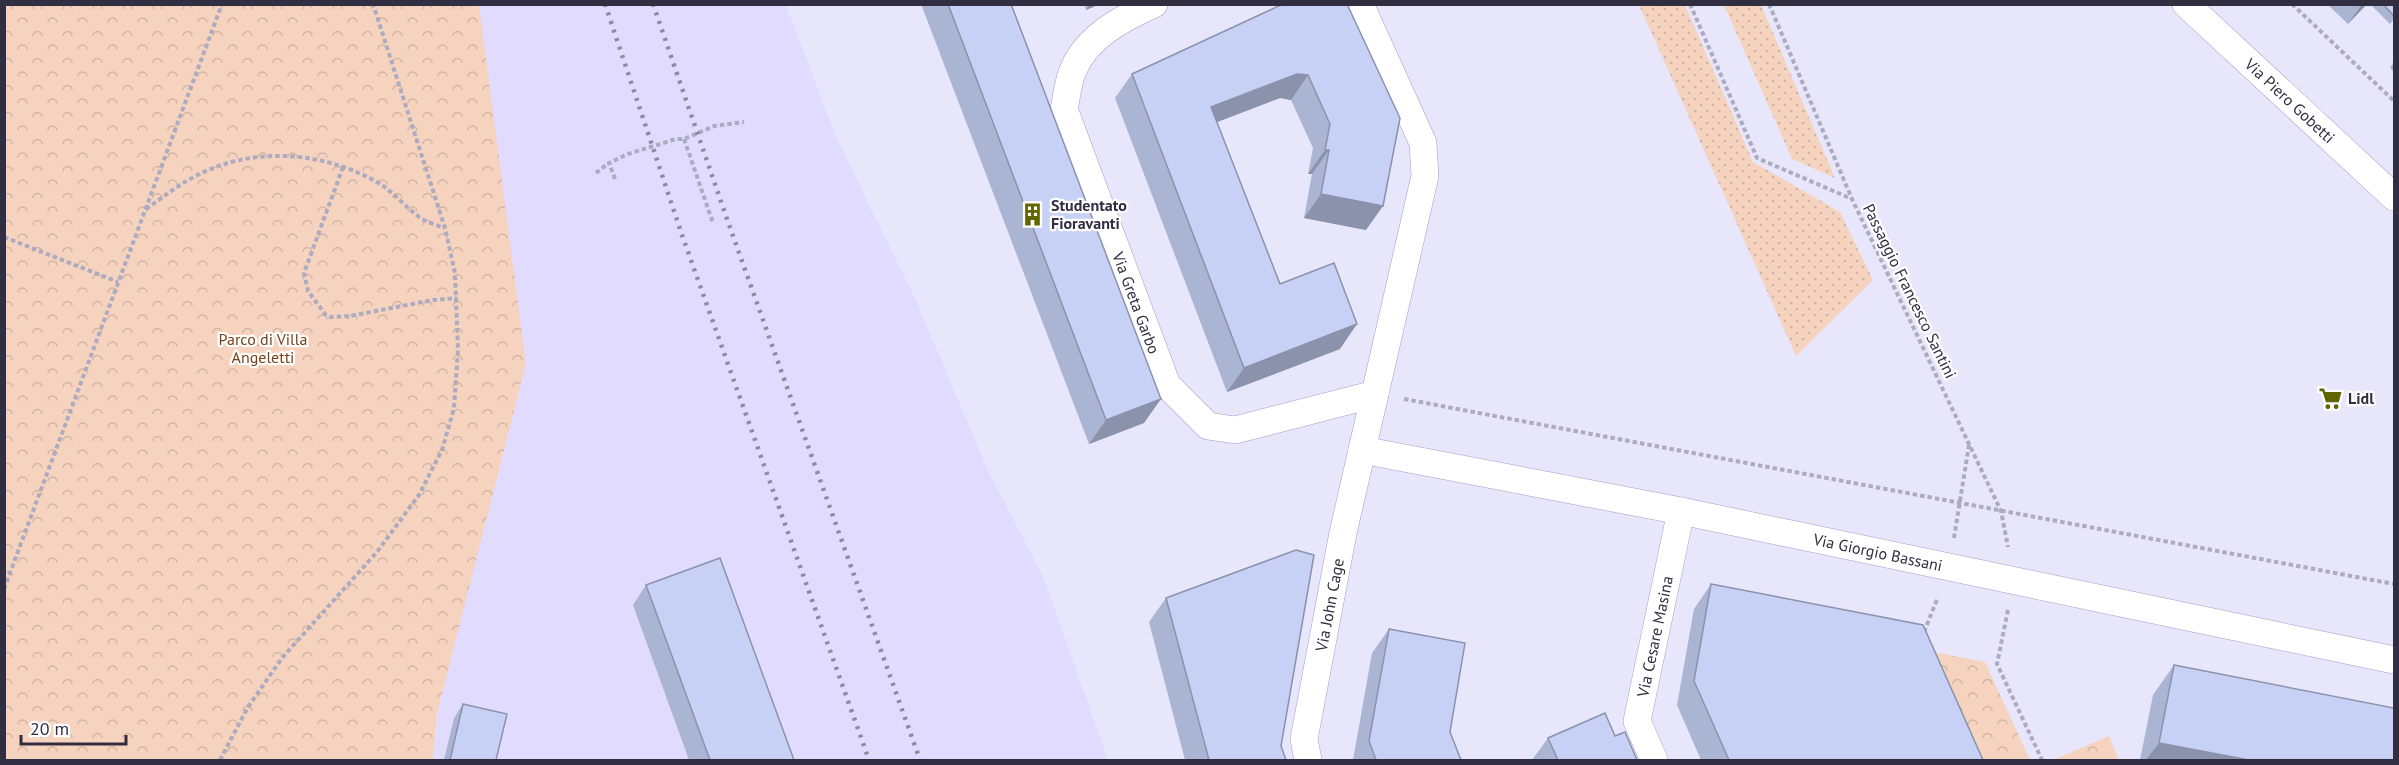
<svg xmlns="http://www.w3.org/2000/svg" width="2399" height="765" font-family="'PT Sans',sans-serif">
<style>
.built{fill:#e1dcff}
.grass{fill:url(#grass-dots)}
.park{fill:url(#park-crowns)}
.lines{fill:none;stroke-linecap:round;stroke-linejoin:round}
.street-casing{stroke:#a49ccb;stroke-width:28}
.path{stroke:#adabbf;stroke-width:4;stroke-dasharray:4.5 3;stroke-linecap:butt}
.street{stroke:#fff;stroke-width:27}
.rail{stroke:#8e8b9f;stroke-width:4.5;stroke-dasharray:3 6;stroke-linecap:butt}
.wall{fill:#aab4d3}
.shaded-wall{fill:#8b92ac}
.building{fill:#c6d1f5;stroke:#8b92ac;stroke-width:1.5}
.labels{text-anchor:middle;stroke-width:4.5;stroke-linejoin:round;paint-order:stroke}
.street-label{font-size:16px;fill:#312e41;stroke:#fff}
.poi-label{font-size:16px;font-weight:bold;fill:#312e41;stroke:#fff;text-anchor:start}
.park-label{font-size:16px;fill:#7a4118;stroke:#fff}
</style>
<defs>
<pattern id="grass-dots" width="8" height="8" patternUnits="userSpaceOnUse" patternTransform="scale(1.5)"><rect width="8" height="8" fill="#f5d3bf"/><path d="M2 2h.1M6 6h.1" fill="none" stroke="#d2b5a5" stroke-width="1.8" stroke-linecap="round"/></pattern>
<pattern id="park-crowns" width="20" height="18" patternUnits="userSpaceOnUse" patternTransform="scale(1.5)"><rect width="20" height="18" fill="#f5d3bf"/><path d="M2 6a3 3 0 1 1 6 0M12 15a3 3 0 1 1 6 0" fill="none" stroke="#d2b5a5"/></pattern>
</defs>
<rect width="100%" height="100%" fill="#e8e6fa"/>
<path class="built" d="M479 5H786L836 137 915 298 989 473 1043 576 1108 760H433L496 144Z"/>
<path class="grass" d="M1639 5H1685L1753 162 1840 212 1873 280 1796 356Z
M1724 5H1761L1835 178 1792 159Z"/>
<path class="park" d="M4 5H479L526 364 437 714 433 760H5Z
M1923 650 1985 662 2030 760H1973Z
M2109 736 2119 760H2053Z"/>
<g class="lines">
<defs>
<g id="street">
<path id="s1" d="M1154 4C1123 18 1088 36 1074 68 1068 80 1067 96 1064 109L1167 385 1208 426 1235 430 1375 394"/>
<path id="s2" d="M2186 4 2394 197"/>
<path id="s3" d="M1362 450 1681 511 2394 660"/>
<path id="s4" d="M1308 760 1304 739 1343 533 1425 176 1423 143 1360 4"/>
<path id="s5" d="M1654 760 1637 721 1681 511"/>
</g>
</defs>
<use href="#street" class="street-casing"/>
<path class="path" d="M1690 4 1757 158 1852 199
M1769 4 1852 199 2001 511 2008 547
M2292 4 2394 101
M684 139 713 223
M343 167 304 273 308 291 325 314 330 317 350 316 433 300 457 298
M596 173 609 163
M615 179 609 163 628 154 676 139H684L714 126 744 122
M146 209C161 199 175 187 192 178 249 146 320 150 377 182 393 191 404 206 419 217 426 222 436 225 444 228
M4 237 118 282
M1404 399 2394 584
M1954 538 1969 445
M4 589 222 4
M2008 610 1997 664 2042 760
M1924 632 1938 597
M220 760 248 707 282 658 377 552 419 495 442 450 454 408 458 350 455 273 445 228 373 4"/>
<use href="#street" class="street"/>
<path class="rail" d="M605 4 682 235 869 760
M653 4 727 219 920 760"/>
</g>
<path class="wall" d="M921 4H1011L1144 423 1089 444Z
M1084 4H1100L1086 10Z
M1347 4 1366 230 1304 218 1312 174H1308L1313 148 1291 100 1280 98 1217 122 1280 284 1340 349 1227 392 1115 98 1132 74Z
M2327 4H2367L2348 24Z
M2370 4H2394V19L2390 24Z
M2394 61V72L2390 68Z
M1711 584 1983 760H1701L1677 705 1694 609Z
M646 585 794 760H689L633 605Z
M1166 598 1281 746 1286 760H1185L1149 622Z
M1389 629 1450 732 1461 760H1353L1372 653Z
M2174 665 2394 760H2140L2153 695Z
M463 704 496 760H444L454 718Z
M1615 736 1637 760H1532L1548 738Z"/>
<path class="shaded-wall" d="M1090 4H1100L1086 10Z
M2362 4H2367L2348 24Z
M1297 74 1308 75 1291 100 1280 98 1194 131 1211 107Z
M1325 150H1329L1312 174H1308Z
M1321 194 1383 206 1366 230 1304 218Z
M1357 324 1340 349 1227 392 1244 368Z
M1161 399 1144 423 1089 444 1106 420Z
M2159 743 2249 760H2146Z"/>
<path class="building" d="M948 4H1011L1161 399 1106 420Z
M1283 4H1347L1400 118 1383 206 1321 194 1329 150H1325L1330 124 1308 75 1297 74 1211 107 1280 284 1334 263 1357 324 1244 368 1132 74Z
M2383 4H2394V16Z
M1296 550 1314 555 1281 746 1286 760H1209L1166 598Z
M720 558 794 760H710L646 585Z
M1711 584 1923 625 1983 760H1729L1694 681Z
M1389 629 1465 643 1450 732 1461 760H1376L1369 741Z
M2174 665 2394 708V760H2249L2159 743Z
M463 704 507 714 496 760H450Z
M1605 713 1615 736 1625 732 1637 760H1558L1548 738Z"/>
<defs>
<symbol id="building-bare" viewBox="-9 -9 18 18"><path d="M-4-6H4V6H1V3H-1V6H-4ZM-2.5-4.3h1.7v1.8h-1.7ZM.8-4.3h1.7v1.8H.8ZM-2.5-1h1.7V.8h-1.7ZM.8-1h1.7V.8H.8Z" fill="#626601" stroke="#fff" stroke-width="2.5" paint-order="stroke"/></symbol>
<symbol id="supermarket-bare" viewBox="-9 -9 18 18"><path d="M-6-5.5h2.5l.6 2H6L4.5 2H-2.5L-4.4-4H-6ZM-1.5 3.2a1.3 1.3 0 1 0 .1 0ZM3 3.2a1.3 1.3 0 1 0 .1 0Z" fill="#626601" stroke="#fff" stroke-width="2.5" paint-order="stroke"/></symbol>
</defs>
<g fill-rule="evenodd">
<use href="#building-bare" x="1016" y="198" width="33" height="33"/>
<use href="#supermarket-bare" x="2314" y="382" width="33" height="33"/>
</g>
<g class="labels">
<g class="street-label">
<text dy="6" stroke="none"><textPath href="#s2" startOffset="142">Via Piero Gobetti</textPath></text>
<text transform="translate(1910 291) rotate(64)" y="6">Passaggio Francesco Santini</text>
<text dy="6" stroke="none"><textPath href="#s1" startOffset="354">Via Greta Garbo</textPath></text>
<text dy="6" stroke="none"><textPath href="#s3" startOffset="526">Via Giorgio Bassani</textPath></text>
<text dy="6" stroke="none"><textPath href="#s4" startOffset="158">Via John Cage</textPath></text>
<text dy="6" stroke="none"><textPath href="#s5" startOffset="129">Via Cesare Masina</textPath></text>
</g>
<g class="poi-label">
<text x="1051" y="211">Studentato<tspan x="1051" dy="18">Fioravanti</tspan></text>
<text x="2348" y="404">Lidl</text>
</g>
<g class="park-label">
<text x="263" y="345">Parco di Villa<tspan x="263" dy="18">Angeletti</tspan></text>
</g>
</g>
<rect width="2399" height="765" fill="none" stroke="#312e41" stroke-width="12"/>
<path d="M21 735v9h105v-9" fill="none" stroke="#312e41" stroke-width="3"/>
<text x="30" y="735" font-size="18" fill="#312e41" stroke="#ffffff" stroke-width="4.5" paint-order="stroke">20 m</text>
</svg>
